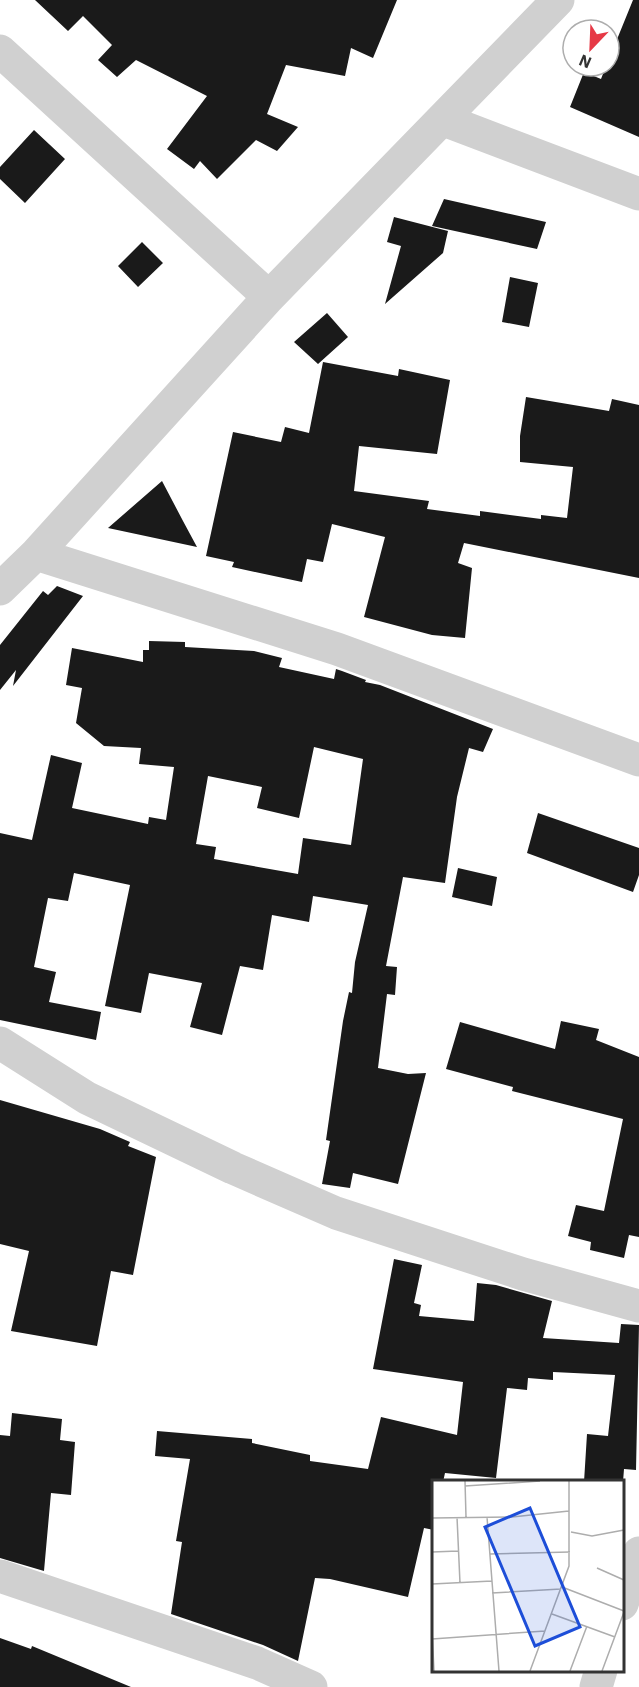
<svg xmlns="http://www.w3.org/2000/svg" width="639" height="1687" font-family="'IBM Plex Sans',sans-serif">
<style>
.building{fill:#1a1a1a;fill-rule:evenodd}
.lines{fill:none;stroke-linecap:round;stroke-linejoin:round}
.minor{stroke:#d0d0d0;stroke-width:33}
.inset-road{fill:none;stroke:#adadad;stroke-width:1.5}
.view{fill:#1d4ed8;fill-opacity:0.15;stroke:#1d4ed8;stroke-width:3}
.inset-edge{fill:none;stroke:#333;stroke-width:3}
</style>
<rect width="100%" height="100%" fill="#fff"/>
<path class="building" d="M35 0H397L373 58 351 48 345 76 286 65 267 114 298 127 277 151 256 140 217 179 200 161 194 169 167 149 207 96 136 60 117 77 98 60 112 45 83 16 68 31Z
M633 0H639V137L570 107 584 72 601 79 606 66H609V59Z
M34 130 65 159 25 203 0 179V167Z
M444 199 546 222 537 249 432 226Z
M394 217 448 231 443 253 385 304 401 246 387 242Z
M142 242 163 263 138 287 118 266Z
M510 277 538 283 529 327 502 322Z
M327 313 348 337 318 364 294 342Z
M323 362 398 376 399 369 450 380 437 454 359 446 354 491 429 501 427 509 480 516V511L541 519V515L567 518 573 467 520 462V436L526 397 609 411 612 399 639 405V578L464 543 458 563 472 568 465 638 432 635 364 617 385 537 332 524 323 562 307 559 302 582 232 567 234 562 206 556 233 432 281 442 285 427 309 433Z
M162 481 183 521 197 547 108 528Z
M57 586 83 596 13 686 16 670 0 690V645L43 591 48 595Z
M149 641 185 642V647L254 651 282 658 279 667 334 679 336 669 342 671 366 680 365 682 380 685 493 729 483 752 469 748 457 797 445 883 403 877 386 966 397 967 395 995 387 994 378 1068 408 1074 426 1073 398 1184 353 1173 350 1188 322 1184 330 1141 326 1140 343 1021 349 992 352 993 355 962 368 905 313 896 309 922 272 915 263 970 240 966 222 1035 190 1027 202 983 149 973 141 1013 105 1006 130 885 74 873 68 901 48 898 34 967 56 972 49 1002 101 1012 96 1040 0 1020V833L32 840 51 755 82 763 72 808 148 824 149 817 166 820 174 767 139 764 141 748 104 746 76 723 82 688 66 685 72 648 143 662V650H149ZM314 747 363 759 351 845 303 838 298 874 214 859 216 847 196 844 208 776 262 787 257 808 299 818Z
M538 813 639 848V875L633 892 527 853Z
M458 868 497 877 492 906 452 897Z
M561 1021 599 1029 596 1040 639 1057V1237L629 1235 624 1258 590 1250 591 1242 568 1236 576 1205 604 1211 623 1119 512 1091 513 1087 446 1069 460 1022 555 1049Z
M0 1100 100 1129 130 1142 128 1146 156 1157 133 1275 111 1271 97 1346 11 1331 29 1251 0 1244Z
M394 1259 422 1265 414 1303 421 1305 419 1316 474 1321 477 1283 496 1285 552 1301 543 1338 619 1343 621 1324 639 1325 636 1470 624 1469 623 1482H584L587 1434 608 1436 615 1375 553 1372V1380L528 1378 527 1390 507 1388 496 1478 445 1473 443 1482H434V1530L424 1528 408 1597 330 1579 315 1578 298 1661 263 1645 171 1614 182 1542 176 1541 190 1459 155 1456 157 1431 252 1439V1443L310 1455V1461L368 1469 381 1417 457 1435 463 1382 373 1369Z
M12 1413 62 1419 60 1440 75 1442 71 1495 51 1493 44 1571 0 1558V1435L10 1436Z
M0 1638 31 1649 32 1646 131 1687H0Z"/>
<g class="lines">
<path class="minor" d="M0 51 269 297
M444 120 639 194
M36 554 337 649 639 760
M0 589 36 554 269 297 558 0
M0 1043 87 1098 233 1168 336 1213 523 1274 639 1306
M0 1576 257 1663 311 1687
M622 1604 639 1553
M596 1687 601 1670"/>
</g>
<g transform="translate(432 1480)">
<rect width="192" height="192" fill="#fff"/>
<path class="inset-road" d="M33 1 34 37M33 6 108 1M25 37 28 103M55 37 67 191M0 38 80 37 137 31M139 52 160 56 192 50M0 72 26 71M58 74 138 72M165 88 192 100M0 104 60 101M130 107 192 131M60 113 129 109M120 134 183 157M0 150 2 191M0 159 113 151M98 191 137 86V1M138 191 155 146M170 191 192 132"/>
<path class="view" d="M98 28 148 147 103 166 53 47Z"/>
<rect width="192" height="192" class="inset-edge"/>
</g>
<g transform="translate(591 48) rotate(203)"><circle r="28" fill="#ffffff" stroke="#adadad" stroke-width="1.5"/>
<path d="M0-4.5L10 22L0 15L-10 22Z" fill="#e63946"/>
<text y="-9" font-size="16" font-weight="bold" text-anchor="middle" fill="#333333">N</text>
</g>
</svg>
